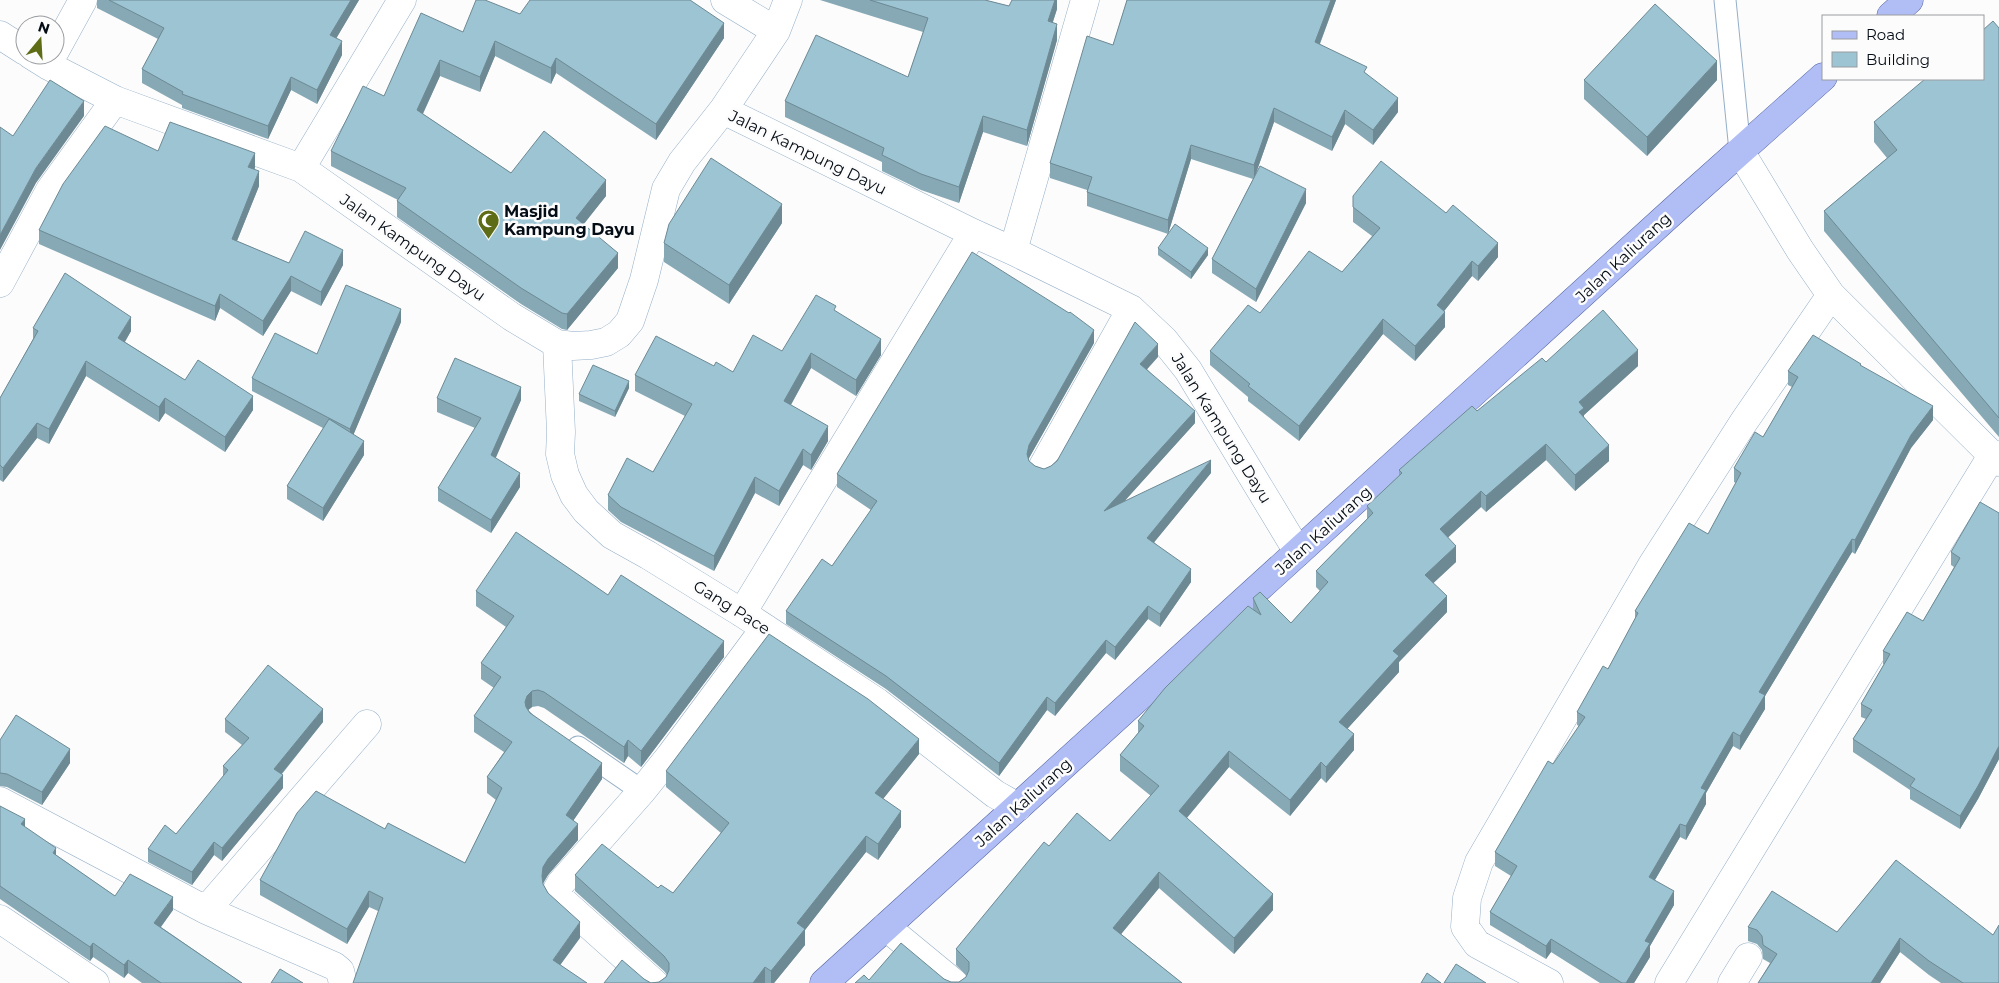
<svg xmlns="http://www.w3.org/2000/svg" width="1999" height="983" font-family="Montserrat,sans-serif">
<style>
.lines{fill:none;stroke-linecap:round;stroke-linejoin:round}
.service-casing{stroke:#94afc8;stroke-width:23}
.minor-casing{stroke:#94afc8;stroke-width:29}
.primary-casing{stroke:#5363a2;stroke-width:29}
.service{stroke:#fff;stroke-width:21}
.minor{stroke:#fff;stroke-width:28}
.primary{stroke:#b1bef5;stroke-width:28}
.wall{fill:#86a9b5}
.shaded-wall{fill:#6d8994}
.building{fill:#9cc4d3;stroke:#6d8994}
.labels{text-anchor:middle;stroke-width:5;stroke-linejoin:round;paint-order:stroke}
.street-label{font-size:16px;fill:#040c15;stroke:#fcfcfc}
.poi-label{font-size:16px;font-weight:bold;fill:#040c15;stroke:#fcfcfc;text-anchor:start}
</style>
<rect width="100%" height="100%" fill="#fcfcfc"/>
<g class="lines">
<defs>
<path id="service" d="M1725 0 1740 151
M578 747 642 791"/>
<path id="minor" d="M725 0 776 31
M0 35 25 51
M55 51 83 0
M31 55 47 65 115 100 301 168 512 317 557 344 573 346 591 345 606 342 619 334 630 321 644 280 666 189 682 162 723 110 973 233 1013 251 1131 309 1164 340 1188 370 1298 552
M723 110 776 31 788 0
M1740 151 1800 250 1831 295 1999 462
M301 168 402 0
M1013 251 1085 0
M0 283 50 190 115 100
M557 344 561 432 560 454 565 475 574 495 586 511 612 535 648 555 742 613 877 702 995 794 1018 807
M1043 466 1131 309
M742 613 973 233
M0 801 206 910
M0 919 95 983
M886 927 954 983
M343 983 340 971 334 966 206 910 367 724
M654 983 558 897 557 890 561 883 642 791 670 756 765 628
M1549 983 1477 944 1465 927 1467 898 1479 862 1652 565 1743 423 1831 295
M1669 983 1993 454
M1732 983 1748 957"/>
<path id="primary" d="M1891 16 1909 0
M824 983 1683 202 1823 77"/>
</defs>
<use href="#service" class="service-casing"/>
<use href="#minor" class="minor-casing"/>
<use href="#primary" class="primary-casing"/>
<use href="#service" class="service"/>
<use href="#minor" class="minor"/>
<use href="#primary" class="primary"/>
</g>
<path class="wall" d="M97 0H359L336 38 342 55 317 104 291 90 268 139 182 108V105L142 83V69L158 39 97 8Z
M820 0H985L1009 6 1057 0V9L1053 22 1057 40 1027 146 983 132 959 203 921 190 882 171V162L785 117V101L908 77 923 32Z
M1127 0H1336L1320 44 1367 74 1398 112 1373 145 1345 124 1332 151 1274 122 1255 176 1306 203 1256 302 1212 273V259L1253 179 1191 159 1168 234 1087 206V190L1050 178V163L1113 45Z
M520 14 724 38 656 140 556 73 551 84 495 56 480 92 440 76 423 114 511 173 606 196 583 224 618 268 567 330 562 329 521 304 397 217V201L398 200 331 166V151L384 96 463 32Z
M1999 28V437L1824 231V211L1887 158 1874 142V122Z
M1584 80H1717L1647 156 1584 99Z
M158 151 255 168 254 169 259 186 237 241 289 263 343 265 321 306 291 291 263 336 220 308 215 321 39 244V230Z
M1353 196 1498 257 1478 281 1472 276 1444 311 1445 327 1415 361 1383 334 1299 441 1248 401V397L1210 365V351L1260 313 1342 272 1372 236 1353 222Z
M782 223 729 304 664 262V243Z
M1158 248 1208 255 1191 279 1158 255Z
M836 311 881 355 856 396 811 368 791 405 828 441 811 470 803 465 779 506 755 493 714 571 621 522 608 510V495L653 472 685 416 635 391V375L714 366 733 372 782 351Z
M401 322 353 435 364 455 323 521 287 499V486L323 428 252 391V378L317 354Z
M33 328 131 331 125 342 185 380 253 410 225 452 165 413 159 422 86 376 49 444 37 438 3 482 0 480V398L33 339Z
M1094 343 1029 458V461L1035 466 1044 469 1051 466 1158 357 1147 369 1195 423 1124 501 1211 473 1154 542 1191 582 1160 627 1148 619 1115 660 1106 653 1055 716 1047 710 999 776 886 689 786 624V611L832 566 871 510 837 487V474Z
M1546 362 1638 366 1584 415V417L1609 461 1575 491 1546 460 1486 512 1481 507 1448 537 1456 562 1433 583 1447 612 1399 662V672L1347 729 1354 750 1326 783 1321 778 1290 816 1229 767 1187 818 1273 910 1234 954 1159 888 1121 934 1182 983H855L869 980 944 979 951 982H959L966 977 967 976 956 965V949L1049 846 1110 841 1151 796 1120 771V755L1138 733V721L1253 609V598L1291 623 1320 591 1316 587V571L1367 519V506L1399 476V470L1477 411Z
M1861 366 1933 420 1911 448 1855 554 1852 552 1765 696V709L1740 750 1733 746 1706 793V804L1686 840 1680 837 1655 880 1674 905 1650 946V957L1634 983H1600L1551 952 1546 959 1490 925V912L1511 876 1495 866V852L1579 726 1577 725V712L1608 669 1635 619V611L1708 534 1736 483 1734 482V468L1763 437 1792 387 1788 385V371Z
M629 388 615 417 579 401V394Z
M437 398 521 400 495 458 520 487 491 533 438 501V488L475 428 437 412Z
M1999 513V759L1978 799 1960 829 1910 799V790L1853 752V739L1866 719 1861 717V704L1884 664H1883V651L1923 621 1954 567 1951 565V552Z
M476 591 608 595 724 657 641 767 628 756 624 763 544 708 538 706 532 707 528 710 602 779 573 821 578 840 548 875 543 884 548 893 580 938 378 911 369 907 347 944 260 895V880L385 829 465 863 496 800 487 793V777L504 752 474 732V716L494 688 481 679V663L506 627 476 606Z
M225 719 323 722 282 774 283 788 222 861 214 855 192 885 148 862V849L176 834 223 777V766L242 745 225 732Z
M0 740 70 763 42 805 7 787 0 786Z
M919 754 883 799 901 827 878 860 866 852 805 930V945L774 983H604L644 979 651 983 659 982 666 977 667 975 664 971 575 891V875L658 888 673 893 721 833 666 787V771Z
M0 806 56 855 115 896 173 910 161 927 242 983H142L128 973 124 978 93 957 90 961 0 899Z
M1896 860 1999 983H1941L1929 975 1900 952 1880 983H1758L1770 963 1763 959 1762 950 1757 944 1748 941V927L1837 932Z"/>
<path class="shaded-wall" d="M351 0H359L330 49V35Z
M1055 0H1057V9L1048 36V21Z
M1331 0H1336L1315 56V42Z
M724 23V38L656 140V124Z
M1057 24V40L1027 146V130Z
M342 41V55L317 104V90Z
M495 41V56L480 92V77Z
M556 58V73L551 84V68Z
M440 60V76L417 126V110Z
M1717 61V80L1647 156V137Z
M291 77V90L268 139V126Z
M1398 98V112L1373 145V130Z
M84 101V116L36 183 0 250V235L36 168Z
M1274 108V122L1254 179V165Z
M1345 110V124L1332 151V137Z
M983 116V132L959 203V187Z
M1191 145V159L1168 234V220Z
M255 153V168L248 181V167Z
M259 171V186L232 253V239Z
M606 180V196L576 234V218Z
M1306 189V203L1256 302V289Z
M782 204V223L729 304V285Z
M1498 243V257L1478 281V266Z
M1208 248V255L1191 279V272Z
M343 250V265L321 306V292Z
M618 253V268L567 330V314Z
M1472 261V276L1437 320V305Z
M291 276V291L263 336V321Z
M220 294V308L215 321V306Z
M401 309V322L350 443V429Z
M1445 312V327L1415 361V346Z
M131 317V331L118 353V338Z
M1383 319V334L1299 441V426Z
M1094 330V343L1029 458 1027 467V454L1029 445Z
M881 339V355L856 396V380Z
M1158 344V357L1140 377V364Z
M1638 350V366L1584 415V424L1579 428V402Z
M811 353V368L784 417V401Z
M86 361V376L49 444V429Z
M629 381V388L615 417V411Z
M521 387V400L491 469V455Z
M253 396V410L225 452V437Z
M165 398V413L159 422V407Z
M1933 406V420L1911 448 1855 554V540L1911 435Z
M1195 411V423L1104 524V511Z
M37 423V438L3 482V468Z
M828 426V441L811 470V455Z
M364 441V455L323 521V508Z
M1546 444V460L1486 512V496Z
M1609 445V461L1575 491V475Z
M803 449V465L779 506V491Z
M1211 460V473L1147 551V538Z
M520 473V487L491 533V520Z
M755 477V493L714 571V556Z
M1481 491V507L1440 545V529Z
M1852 539V552L1765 696V709L1740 750V736L1759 692Z
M1456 546V562L1425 591V575Z
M1191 569V582L1160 627V614Z
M1447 596V612L1399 662V672L1339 738V722L1393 651Z
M1148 606V619L1115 660V647Z
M1106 640V653L1055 716V703Z
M724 641V657L641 767V751Z
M532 691V707L527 711 525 702 527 696Z
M1047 697V710L999 776V763Z
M323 709V722L274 783V769Z
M1733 732V746L1706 793V804L1686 840V826L1701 788Z
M1354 734V750L1326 783V767Z
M919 739V754L875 809V793Z
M628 740V756L624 763V747Z
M1999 746V759L1978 799 1960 829V816Z
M70 749V763L42 805V792Z
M1229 751V767L1179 827V811Z
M1321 762V778L1290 816V800Z
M602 763V779L566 831V815Z
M283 775V788L222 861V848Z
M901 811V827L878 860V844Z
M25 819V832L21 824Z
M578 824V840L548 875 543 883 542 892V876L543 867 548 859Z
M1680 824V837L1649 890V877Z
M866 836V852L805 930V945L774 983H771V971L797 923Z
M214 842V855L192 885V872Z
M56 848V861L53 853Z
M1159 872V888L1113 944V928Z
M369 891V907L347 944V929Z
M1674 891V905L1650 946V957L1634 983H1626L1645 941Z
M1273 894V910L1234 954V938Z
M173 897V910L154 936V923Z
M580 922V938L553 975V960Z
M1900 938V952L1880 983H1871Z
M1551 939V952L1546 959V946Z
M93 943V957L90 961V947Z
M128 960V973L124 978V965Z
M765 967V983H753Z"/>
<path class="building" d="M109 0H351L330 35 342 41 317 90 291 77 268 126 182 94 183 92 142 69 164 28Z
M476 0H485L520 14 530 0H690L724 23 656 124 556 58 551 68 495 41 480 77 440 60 417 110 511 173 544 131 606 180 576 218 618 253 567 314 562 313 521 288 397 201 406 188 331 151 363 86 384 96 421 13 463 32Z
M870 0H985L1009 6 1012 0H1055L1048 21 1057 24 1027 130 983 116 959 187 921 174 882 155 884 148 785 101 816 35 908 77 928 18Z
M1127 0H1331L1315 42 1367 67 1364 72 1398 98 1373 130 1345 110 1332 137 1274 108 1254 165 1191 145 1168 220 1087 192 1092 177 1050 163 1087 36 1113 45Z
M1655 4 1717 61 1647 137 1584 80Z
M1993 21 1999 28V418L1824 211 1897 150 1874 122 1925 79H1983V30Z
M50 80 84 101 36 168 0 235V127L13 136Z
M170 122 255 153 248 167 259 171 232 239 289 263 305 231 343 250 321 292 291 276 263 321 220 294 215 306 39 230 63 184 105 126 158 151Z
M711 158 782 204 729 285 664 243 669 224Z
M1381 161 1446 213 1453 205 1498 243 1478 266 1472 261 1437 305 1445 312 1415 346 1383 319 1299 426 1248 386 1250 384 1210 351 1248 305 1260 313 1309 251 1342 272 1380 228 1353 207V196Z
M1260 166 1306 189 1256 289 1212 259Z
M1175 224 1208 248 1191 272 1158 248Z
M972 252 1069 313 1070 312 1094 330 1029 445 1027 454 1029 461 1035 466 1044 469 1051 466 1057 461 1135 322 1158 344 1140 364 1195 411 1104 511 1211 460 1147 538 1191 569 1160 614 1148 606 1115 647 1106 640 1055 703 1047 697 999 763 886 676 786 611 822 559 832 566 877 501 837 474Z
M65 273 131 317 118 338 185 380 198 360 253 396 225 437 165 398 159 407 86 361 49 429 37 423 3 468 0 465V398L38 331 33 328Z
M346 285 401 309 350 429 252 378 275 333 317 354Z
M816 295 836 306 834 310 881 339 856 380 811 353 784 401 828 426 811 455 803 449 779 491 755 477 714 556 621 507 608 495 627 458 653 472 692 404 635 375 656 336 714 366 716 362 733 372 753 335 782 351Z
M1603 310 1638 350 1579 402 1584 408 1579 412 1609 445 1575 475 1546 444 1486 496 1481 491 1440 529 1456 546 1425 575 1447 596 1393 651 1399 656 1339 722 1354 734 1326 767 1321 762 1290 800 1229 751 1179 811 1273 894 1234 938 1159 872 1113 928 1182 983H855L864 975 869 980 901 943 944 979 951 982H959L966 977 969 970V962L956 949 1044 842 1049 846 1077 813 1110 841 1159 786 1120 755 1144 726 1138 721 1165 688 1248 606 1261 615 1253 598 1260 592 1291 623 1328 582 1316 571 1373 513 1367 506 1402 473 1399 470 1472 406 1477 411 1542 358 1546 362Z
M1813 335 1861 364 1860 365 1933 406 1911 435 1855 540 1852 539 1759 692 1765 695 1740 736 1733 732 1701 788 1706 790 1686 826 1680 824 1649 877 1674 891 1645 941 1650 943 1626 983H1622L1551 939 1546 946 1490 912 1517 866 1495 852 1548 761 1553 764 1585 717 1577 712 1603 666 1608 669 1638 613 1635 611 1689 523 1708 534 1741 473 1734 468 1755 432 1763 437 1798 377 1788 371Z
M455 358 521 387 491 455 520 473 491 520 438 488 481 418 437 398Z
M593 365 629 381 615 411 579 394Z
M329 419 364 441 323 508 287 486Z
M1980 502 1999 513V746L1978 786 1960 816 1910 786 1915 779 1853 739 1872 710 1861 704 1890 654 1883 651 1907 612 1923 621 1960 558 1951 552Z
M516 532 608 595 621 575 724 641 641 751 628 740 624 747 544 692 538 690 532 691 527 696 525 702 526 707 530 713 602 763 566 815 578 824 548 859 543 867 542 876 543 884 548 893 580 922 553 960 587 983H353L383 898 369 891 347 929 260 880 297 813 316 791 385 829 388 823 465 863 502 788 487 777 512 742 474 716 501 677 481 663 514 616 476 591Z
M769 634 868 699 919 739 875 793 901 811 878 844 866 836 797 923 805 929 771 971 765 967 753 983H604L622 960 644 979 651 983 659 982 666 977 669 970V963L664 956 575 875 602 844 658 888 661 885 673 893 729 823 666 771Z
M268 665 323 709 274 769 283 775 222 848 214 842 192 872 148 849 165 825 176 834 228 770 223 766 249 738 225 719Z
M16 715 70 749 42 792 7 774 0 773V740Z
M0 806 25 819 21 824 56 848 53 853 115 896 130 874 173 897 154 923 242 983H161L128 960 124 965 93 943 90 947 0 886Z
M1896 860 1993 935 1999 925V983H1963L1929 961 1900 938 1871 983H1758L1777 954 1763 945 1762 936 1757 930 1748 927 1772 891 1837 932Z
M1456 964 1486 983H1444Z
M280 969 303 983H271Z
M1427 973 1441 983H1421Z"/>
<defs>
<symbol id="mosque-pin" viewBox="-11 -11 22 30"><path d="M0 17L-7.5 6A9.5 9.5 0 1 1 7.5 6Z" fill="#5e6c16" stroke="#fcfcfc"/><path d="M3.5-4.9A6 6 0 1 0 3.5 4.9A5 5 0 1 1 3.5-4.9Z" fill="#fff"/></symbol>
</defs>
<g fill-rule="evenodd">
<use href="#mosque-pin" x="476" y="208" width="25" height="34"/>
</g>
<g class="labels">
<g class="street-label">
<text transform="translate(808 152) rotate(26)" y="6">Jalan Kampung Dayu</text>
<text transform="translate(413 247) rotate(35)" y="6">Jalan Kampung Dayu</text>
<text transform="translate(1623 257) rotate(-43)" y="6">Jalan Kaliurang</text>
<text transform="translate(1222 428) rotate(58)" y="6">Jalan Kampung Dayu</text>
<text transform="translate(1323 530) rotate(-42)" y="6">Jalan Kaliurang</text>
<text transform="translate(732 607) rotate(32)" y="6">Gang Pace</text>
<text transform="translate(1023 802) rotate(-42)" y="6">Jalan Kaliurang</text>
</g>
<g class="poi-label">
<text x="504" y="217">Masjid<tspan x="504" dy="18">Kampung Dayu</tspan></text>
</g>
</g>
<rect x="1822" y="15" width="162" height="65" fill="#fcfcfc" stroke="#999ca0"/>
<rect x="1832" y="31" width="25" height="8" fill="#b1bef5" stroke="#999ca0"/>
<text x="1866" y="40" font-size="15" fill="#040c15">Road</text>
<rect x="1832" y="52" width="25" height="15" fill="#9cc4d3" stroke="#999ca0"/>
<text x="1866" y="65" font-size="15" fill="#040c15">Building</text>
<g transform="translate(40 40) rotate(18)"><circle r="24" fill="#fcfcfc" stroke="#999ca0"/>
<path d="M0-4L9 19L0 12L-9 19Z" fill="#5e6c16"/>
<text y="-8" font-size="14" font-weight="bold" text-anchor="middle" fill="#040c15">N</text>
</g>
</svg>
